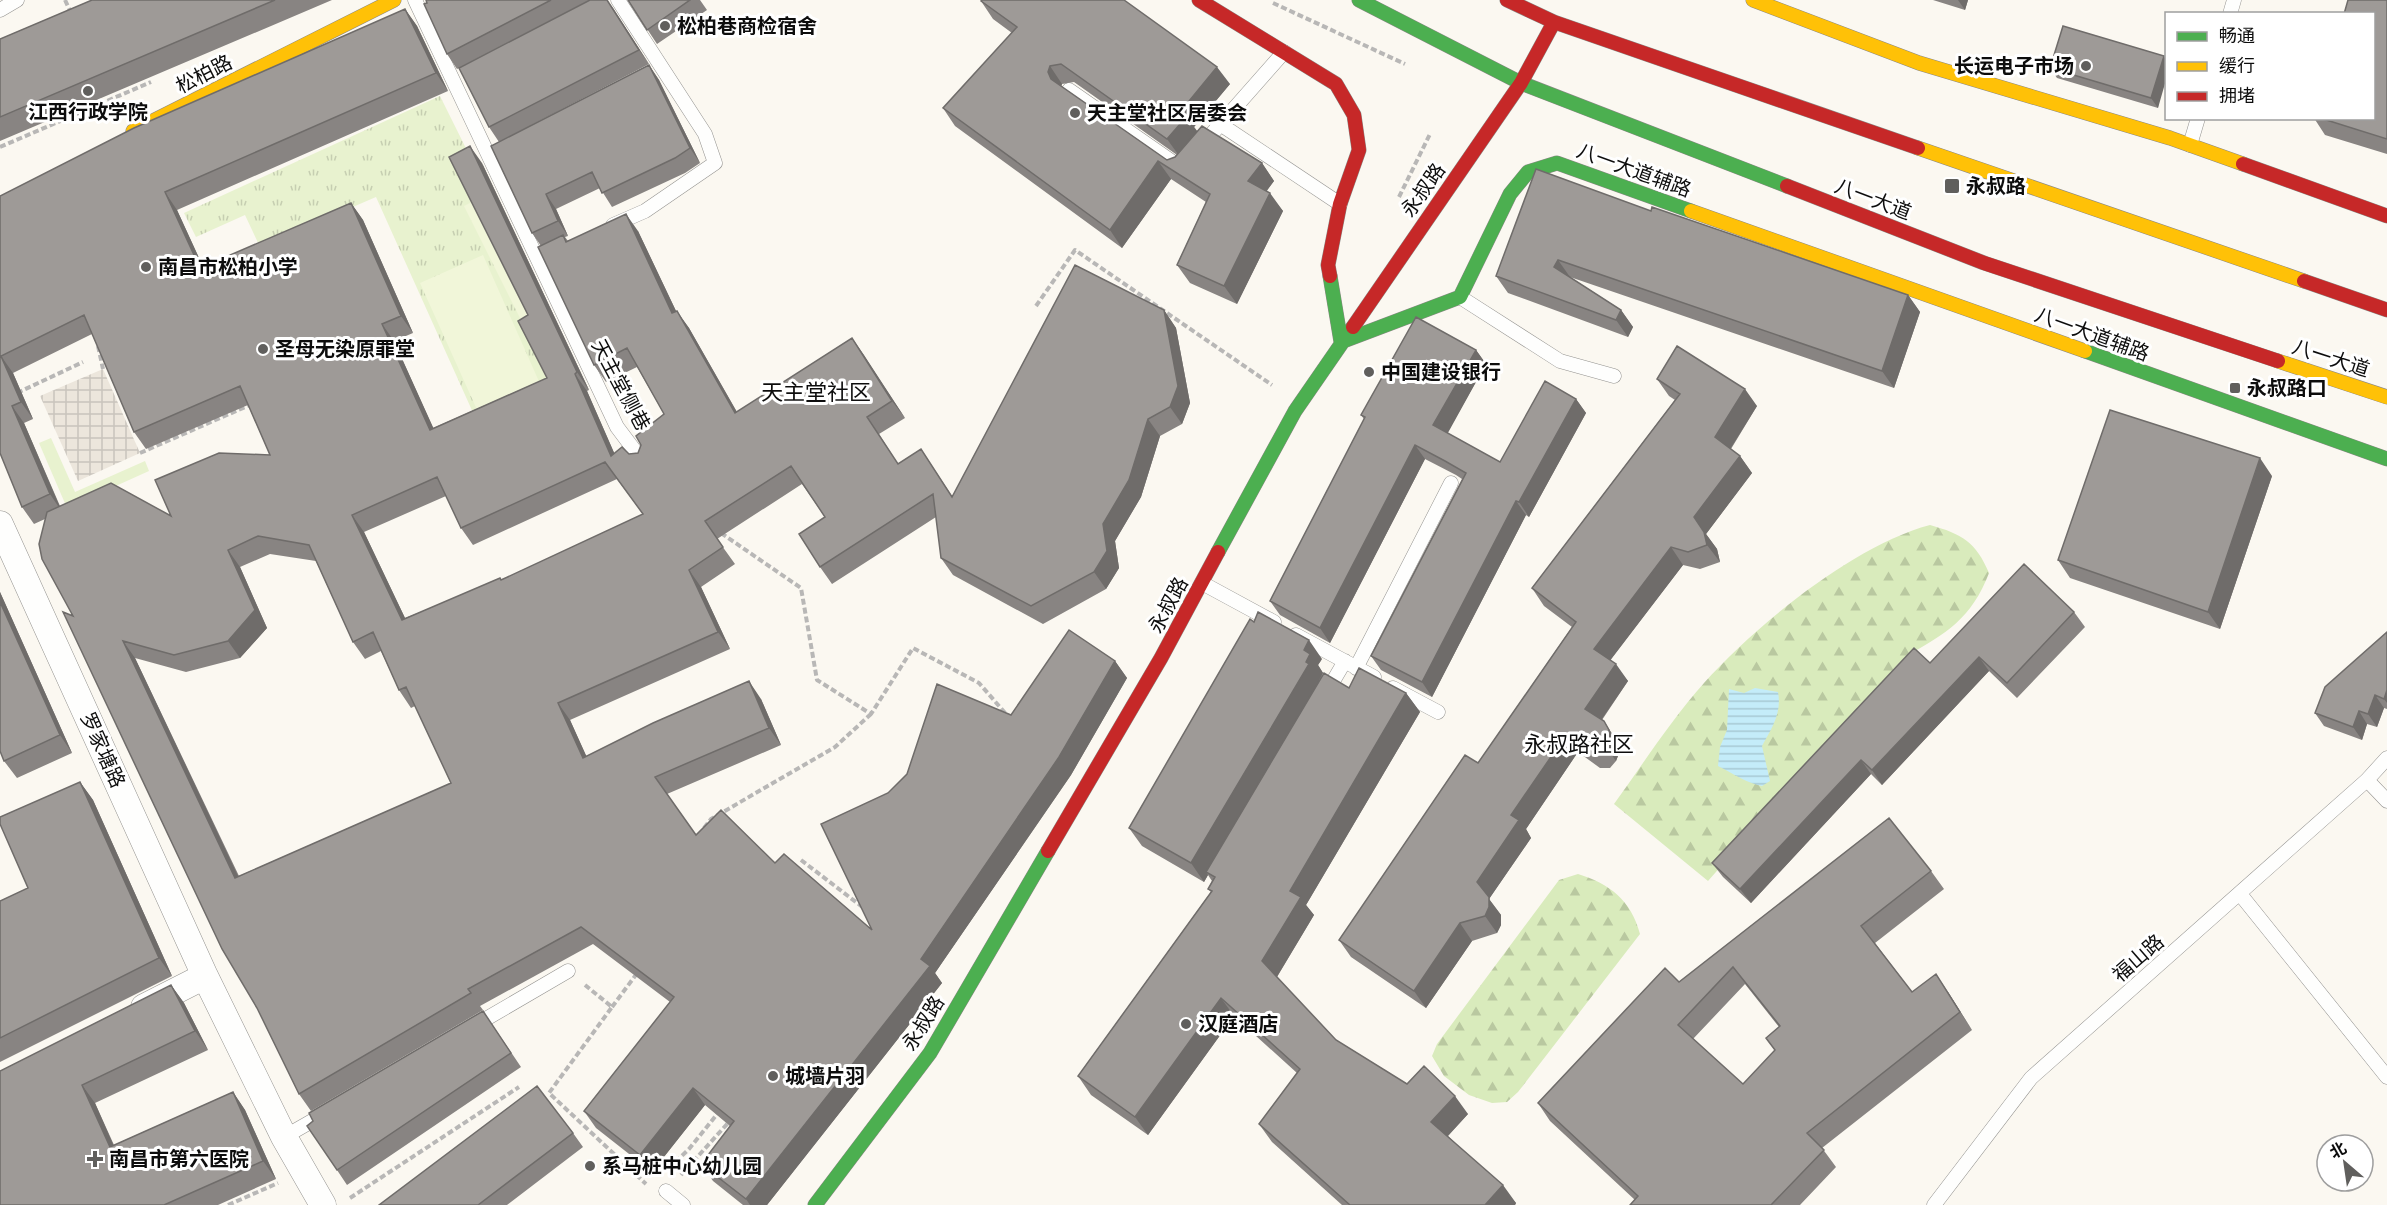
<svg xmlns="http://www.w3.org/2000/svg" width="2387" height="1205" font-family="'IBM Plex Serif','Noto Sans SC',serif">
<style>
.forest{fill:url(#forest-firs)}
.park{fill:url(#park-tufts)}
.garden{fill:#e8f2cf}
.pitch{fill:#f1f6d9}
.plaza{fill:url(#plaza-grid)}
.water{fill:url(#water-rules)}
.lines{fill:none;stroke-linecap:round;stroke-linejoin:round}
.lane-casing{stroke:#949390;stroke-width:15}
.street-casing{stroke:#949390;stroke-width:27}
.fast-casing{stroke:#8b8986;stroke-width:15}
.slow-casing{stroke:#8b8986;stroke-width:15}
.jam-casing{stroke:#8b8986;stroke-width:15}
.path{stroke:#b8b7b6;stroke-width:4;stroke-dasharray:6 3;stroke-linecap:butt}
.lane{stroke:#fefefd;stroke-width:14}
.street{stroke:#fefefd;stroke-width:26}
.fast{stroke:#4caf50;stroke-width:14}
.slow{stroke:#ffc107;stroke-width:14}
.jam{stroke:#c62828;stroke-width:14}
.wall{fill:#888482;fill-rule:evenodd}
.shaded-wall{fill:#6f6c6a}
.building{fill:#9e9a97;stroke:#6f6c6a;stroke-width:1.5;fill-rule:evenodd}
.poi-dot{fill:#605f5d;stroke:#fff;stroke-width:2}
.labels{text-anchor:middle;stroke-width:6;stroke-linejoin:round;paint-order:stroke}
.poi-label{font-size:20px;font-weight:bold;fill:#0d0d0d;stroke:#fff;text-anchor:start}
.street-label{font-size:20px;fill:#0d0d0d;stroke:#fff}
.quarter-label{font-size:22px;fill:#0d0d0d;stroke:#fff}
</style>
<defs>
<pattern id="forest-firs" width="22" height="20" patternUnits="userSpaceOnUse" patternTransform="scale(1.5)"><rect width="22" height="20" fill="#d9ebbc"/><path d="M5 1l3.5 6h-7zM16 11l3.5 6h-7z" fill="#b9c8a0"/></pattern>
<pattern id="park-tufts" width="24" height="20" patternUnits="userSpaceOnUse" patternTransform="scale(1.5)"><rect width="24" height="20" fill="#e8f2cf"/><path d="M3 7l-1-3M5 7V3M7 7l1-3M15 17l-1-3M17 17v-4M19 17l1-3" fill="none" stroke="#c6ceb1"/></pattern>
<pattern id="plaza-grid" width="8" height="8" patternUnits="userSpaceOnUse" patternTransform="scale(1.5)"><rect width="8" height="8" fill="#ece6dc"/><path d="M0 4h8M4 0v8" fill="none" stroke="#c9c4bc"/></pattern>
<pattern id="water-rules" width="6" height="5" patternUnits="userSpaceOnUse" patternTransform="scale(1.5)"><rect width="6" height="5" fill="#c4ecf9"/><path d="M0 2.5h6" fill="none" stroke="#a7c9d4"/></pattern>
</defs>
<rect width="100%" height="100%" fill="#fbf8f1"/>
<path class="forest" d="M1930 525C1962 534 1976 542 1989 573 1972 618 1946 634 1906 656L1708 881 1614 804C1643 764 1671 720 1704 683 1756 625 1854 545 1930 525Z
M1578 874C1610 884 1631 900 1640 934L1518 1092 1507 1102 1492 1103 1469 1095 1444 1076 1432 1056 1437 1044 1559 880Z"/>
<path class="park" d="M440 96 581 380 479 426 376 197 260 247 245 215 196 237 184 213Z"/>
<path class="garden" d="M51 438 75 492 145 461 149 471 67 508 39 443Z"/>
<path class="pitch" d="M472 202 536 331 528 334 464 206Z
M483 255 545 395 483 423 420 283Z"/>
<path class="plaza" d="M103 369 140 453 78 481 40 396Z"/>
<path class="water" d="M1755 688 1778 692C1782 713 1772 728 1762 746L1770 781 1762 786C1749 784 1732 773 1718 766L1720 747 1727 730 1729 689 1744 693Z"/>
<g class="lines">
<defs>
<path id="lane" d="M415 0 617 427 644 463
M0 10 17 0
M2230 14 2234 0
M1069 90 1181 168
M1220 124 1340 204
M1202 145 1284 52
M2190 145 2198 118
M613 225 645 211 715 163 705 134 618 0
M1460 297 1560 361 1614 376
M1202 583 1274 622
M1296 635 1374 677
M1356 668 1451 483
M1393 688 1438 712
M1325 695 1345 661
M2367 780 2387 801
M2240 894 2387 1077
M472 1027 568 971
M284 1137 326 1113
M666 1191 683 1205
M1934 1205 2031 1078 2367 780 2387 758"/>
<path id="street" d="M0 524 205 976 284 1137 323 1205
M144 1007 205 976"/>
<path id="fast" d="M1359 0 1521 83 1787 186
M1330 276 1341 342 1460 297 1510 194 1528 172 1557 163 1691 211
M2085 351 2387 459
M1218 552 1295 411 1353 327
M815 1205 930 1053 1048 851"/>
<path id="slow" d="M1753 0 1919 63 2170 138 2243 164
M133 131 394 0
M1918 148 2304 281
M1691 211 2085 351
M2278 361 2387 397"/>
<path id="jam" d="M1199 0 1336 84 1354 115 1359 150 1340 204 1328 265 1330 276
M1507 0 1554 22 1918 148
M2243 164 2387 216
M1787 186 1984 263 2278 361
M2304 281 2387 310
M1353 327 1521 83 1554 22
M1048 851 1161 658 1218 552"/>
</defs>
<use href="#lane" class="lane-casing"/>
<use href="#street" class="street-casing"/>
<use href="#fast" class="fast-casing"/>
<use href="#slow" class="slow-casing"/>
<use href="#jam" class="jam-casing"/>
<path class="path" d="M65 0 71 13
M1273 3 1405 64
M0 147 151 82
M1399 197 1430 134
M1036 306 1075 250 1272 385
M98 346 103 369
M17 393 83 362
M140 453 252 404
M721 533 801 588 817 680 871 714 913 648 979 683 1006 714
M704 828 711 819 835 747 871 714
M801 860 865 909
M585 985 612 1007 549 1093 646 1184
M612 1007 638 972
M669 1168 689 1149 718 1113
M681 1175 728 1123 727 1121
M350 1198 519 1087
M228 1205 278 1183"/>
<use href="#lane" class="lane"/>
<use href="#street" class="street"/>
<use href="#fast" class="fast"/>
<use href="#slow" class="slow"/>
<use href="#jam" class="jam"/>
</g>
<path class="wall" d="M92 0H332L0 141V39Z
M426 0H590L457 69 447 54Z
M607 0 649 64 499 142 489 127Z
M628 0H700L707 10 657 44Z
M1933 0H1968L1965 10Z
M2387 0V154L2325 135 2314 118H2373Z
M981 1 1230 84 1194 127 1198 132 1262 163 1274 181 1266 191 1283 211 1237 304 1190 283 1177 265 1206 202 1171 179 1122 248 955 126 943 108 1012 33 993 19ZM1074 82 1177 155 1175 157 1167 160 1061 86 1062 84Z
M405 9 417 26 448 91 177 210 203 267 351 203 363 220 413 333 394 341 433 428 547 378 482 163 589 390 587 391 614 453 629 454 638 453 664 414 637 367 606 382 594 365 541 246 532 233 491 146 649 65 659 80 700 163 685 173 612 207 600 188 556 209 568 236 565 237 568 241 638 231 676 311 689 328 737 412 852 338 905 418 879 434 898 464 921 449 952 496 1164 310 1176 328 1190 403 1182 424 1160 436 1141 497 1115 541 1119 568 1106 589 1043 624 953 575 941 558 936 517 832 584 820 567 825 517 802 484 717 539 735 564 701 587 730 649 570 720 586 756 761 699 781 745 667 794 696 835 775 863 872 930 888 793 1011 715 1115 661 1127 678 1071 775 935 973 942 983 767 1205H743L713 1181 701 1164 730 1126 705 1105 652 1172 596 1128 584 1111 670 1002 593 944 480 1006 483 1010 311 1111 299 1094 73 616 45 519 34 524 22 507 0 453V196ZM92 334 134 432 146 449 248 405 270 455 171 516 60 506 24 423 33 419 13 373ZM617 479 643 514 502 580 405 618 364 532 446 496 461 528 473 545ZM270 554 316 561 353 642 365 659 381 651 399 690 411 708 415 706 451 783 239 876 135 658 186 672 240 658 267 628 240 567Z
M2164 56 2158 108 2057 78 2050 68Z
M1651 211 1908 295 1920 312 1894 388 1570 277 1621 310 1633 327 1628 337 1508 293 1496 276Z
M1476 350 1486 364 1447 433 1500 462 1576 399 1586 413 1529 517 1526 515 1432 697 1381 670 1371 656 1462 479 1456 475 1425 459 1330 643 1280 615 1270 601 1364 419 1361 415Z
M1657 379 1757 406 1731 449 1740 456 1752 473 1706 534 1717 549 1720 562 1700 569 1683 565 1610 660 1628 681 1602 720 1616 739 1621 748 1616 761 1610 768H1600L1578 752 1526 829 1531 838 1489 899 1501 915V925L1497 933 1472 941 1426 1008 1351 957 1339 940 1478 763 1572 627 1544 606 1532 588 1675 400 1669 396Z
M2272 476 2220 629 2070 578 2058 560Z
M0 592 72 753 17 778 4 761Z
M2074 612 2085 627 2017 698 1989 671 1882 785 1871 774 1751 903 1723 877 1712 863 1930 663Z
M2387 632V709L2384 708 2377 727 2367 724 2362 740 2324 726 2315 713Z
M1322 659 1318 665 1323 673 1320 680 1349 688 1406 693 1420 712 1306 905 1314 915 1277 977 1336 1040 1407 1084 1468 1114 1448 1136 1516 1203 1515 1205H1342L1272 1142 1259 1124 1297 1073 1234 1016 1148 1135 1091 1095 1078 1076 1211 892 1208 889 1212 881 1208 875 1204 882 1142 846 1129 828Z
M80 782 93 800 172 976 0 1062V901L28 888Z
M1931 871 1944 889 1875 943 1912 992H1948L1972 1030 1822 1148 1836 1167 1800 1205H1630L1635 1200 1550 1121 1538 1103 1679 982ZM1745 984 1779 1027 1766 1038 1775 1050 1743 1084 1693 1039Z
M171 985 184 1003 208 1050 95 1103 114 1145 233 1092 245 1110 276 1179 218 1205H0V1071Z
M483 1011 521 1067 347 1185 337 1170Z
M573 1133 583 1147 507 1205H379Z"/>
<path class="shaded-wall" d="M607 0 613 8 649 64 639 50Z
M1958 0H1968L1965 10Z
M405 9 417 26 448 91 436 73Z
M2164 56 2166 60V80L2158 108 2151 98Z
M649 65 659 80 700 163 690 148Z
M1050 66 1062 84 1060 90 1051 79 1048 72Z
M1217 67 1230 84 1194 127 1199 134 1180 157 1167 139 1180 112Z
M470 146 482 163 589 390 577 372Z
M1158 161 1171 179 1122 248 1110 230Z
M1262 163 1274 181 1261 199 1248 181Z
M165 192 177 210 212 286 200 268Z
M1270 193 1283 211 1237 304 1224 286Z
M546 194 556 209 568 236 558 221Z
M351 203 363 220 413 333 401 316Z
M626 214 638 231 685 330 672 313Z
M1558 260 1570 277 1554 267Z
M1908 295 1920 312 1894 388 1882 371Z
M1164 310 1176 328 1190 403 1182 424 1170 407Z
M1621 310 1633 327 1628 337 1616 320Z
M677 311 689 328 747 430 735 413Z
M382 324 394 341 442 447 430 430Z
M852 338 864 355 905 418 892 401Z
M1476 350 1486 364 1444 440 1433 425Z
M1 356 13 373 33 419 21 402Z
M575 374 587 391 623 473 611 456Z
M1745 389 1757 406 1727 454 1715 437Z
M1576 399 1586 413 1529 517 1519 502Z
M12 406 24 423 62 512 50 494Z
M1148 419 1160 436 1141 497 1115 541 1119 568 1106 589 1094 572 1103 524Z
M1415 445 1425 459 1330 643 1320 628Z
M1740 456 1752 473 1706 534 1717 549 1720 562 1707 545 1694 517Z
M2260 458 2272 476 2220 629 2208 612Z
M1516 501 1526 515 1432 697 1422 682Z
M352 515 364 532 414 637 402 620Z
M1671 547 1683 565 1606 666 1594 649Z
M228 550 240 567 267 628 240 658 228 641Z
M689 570 701 587 730 649 718 632Z
M0 592 72 753 60 735 0 602Z
M1309 640 1322 659 1318 665 1323 673 1319 680 1322 683 1206 872 1208 875 1204 882 1191 863 1306 662 1304 650Z
M123 641 135 658 247 895 235 878Z
M1979 657 1989 671 1882 785 1872 770Z
M1115 661 1127 678 1071 775 935 973 942 983 767 1205H750L746 1199 921 959Z
M1616 664 1628 681 1597 726 1585 709Z
M749 681 761 699 781 745 769 728Z
M2387 690V703L2384 699Z
M1406 693 1420 712 1306 905 1314 915 1275 980 1262 961 1290 891Z
M2375 695 2384 708 2377 727 2368 714Z
M558 703 570 720 595 775 583 758Z
M2359 711 2367 724 2362 740 2353 727Z
M1604 721 1621 748 1616 761 1604 744Z
M1566 735 1578 752 1526 829 1531 838 1489 899 1501 915V925L1497 933 1485 916 1477 882 1511 815Z
M1861 760 1871 774 1751 903 1740 889Z
M80 782 93 800 172 976 159 958Z
M1460 923 1472 941 1426 1008 1414 991Z
M1936 974 1948 992 1972 1030 1960 1012Z
M171 985 184 1003 208 1050 195 1031Z
M1221 998 1234 1016 1148 1135 1135 1117Z
M82 1085 95 1103 122 1165 110 1147Z
M693 1088 705 1105 652 1172 640 1155Z
M233 1092 245 1110 276 1179 263 1161Z
M1455 1096 1468 1114 1444 1140 1431 1122Z
M1503 1185 1516 1203 1515 1205H1485Z"/>
<path class="building" d="M92 0H275L0 117V39Z
M426 0H551L447 54 424 4 427 3Z
M590 0H607L639 50 489 127 459 68Z
M628 0H690L647 30Z
M982 0H1124L1217 67 1180 112 1187 116 1167 139 1061 64 1050 66 1048 72 1051 79 1167 160 1175 157 1202 126 1262 163 1248 181 1270 193 1224 286 1177 265 1210 194 1158 161 1110 230 943 108 1017 27 981 1Z
M2348 0H2387V139L2320 118H2373V14H2344Z
M405 9 436 73 165 192 200 268 351 203 401 316 382 324 430 430 547 378 518 321 528 315 449 157 470 146 577 372 575 374 611 456 622 447 629 454 638 453 641 445 636 436 664 414 627 348 594 365 538 247 563 235 566 242 626 214 672 313 677 311 735 413 852 338 892 401 867 417 898 464 921 449 952 497 1075 265 1164 310 1178 386 1170 407 1148 419 1129 480 1103 524 1107 551 1094 572 1031 606 941 558 933 494 820 567 799 534 825 517 791 466 705 521 723 547 689 570 718 632 558 703 583 758 653 723 749 681 769 728 655 777 696 835 721 810 775 863 784 854 872 930 821 824 888 793 907 774 937 684 1011 715 1069 630 1115 661 1059 757 921 959 930 966 746 1199 701 1164 734 1121 693 1088 640 1155 584 1111 674 997 581 927 468 989 471 993 299 1094 257 1008 222 949 63 612 73 616 42 559 39 544 47 512 111 483 171 516 155 480 219 453 270 455 240 386 134 432 84 315 1 356 21 402 12 406 50 494 22 507 0 453V196L134 128ZM605 462 643 514 501 580 500 578 402 620 352 515 437 477 461 528ZM258 536 309 545 353 642 373 632 399 690 406 687 451 783 235 878 123 641 174 655 228 641 255 610 228 550Z
M2063 26 2164 56 2151 98 2050 68Z
M649 65 690 148 675 158 602 193 592 172 546 194 558 221 532 233 491 146Z
M1536 169 1651 211 1652 207 1908 295 1882 371 1558 260 1554 267 1621 310 1616 320 1496 276Z
M1416 317 1476 350 1433 425 1500 462 1545 381 1576 399 1519 502 1516 501 1422 682 1371 656 1466 473 1445 461 1415 445 1320 628 1270 601 1365 417 1361 415Z
M1677 346 1745 389 1715 437 1740 456 1694 517 1704 532 1707 545 1688 552 1671 547 1594 649 1616 664 1585 709 1604 721 1609 730 1604 744 1598 751 1588 750 1566 735 1511 815 1519 820 1477 882 1489 897V907L1485 916 1460 923 1414 991 1339 940 1465 755 1478 763 1576 622 1532 588 1680 394 1657 379Z
M2110 410 2260 458 2208 612 2058 560Z
M2024 564 2074 612 2007 683 1979 657 1872 770 1861 760 1740 889 1712 863 1914 648 1930 663Z
M0 602 60 735 4 761 0 751Z
M1258 612 1309 640 1304 650 1310 654 1306 662 1309 664 1191 863 1129 828 1250 619 1254 622Z
M2387 632V690L2384 699 2375 695 2368 714 2359 711 2353 727 2315 713 2325 687Z
M1359 668 1406 693 1290 891 1301 897 1262 961 1336 1040 1407 1084 1424 1066 1455 1096 1431 1122 1503 1185 1485 1205H1350L1259 1124 1300 1069 1221 998 1135 1117 1078 1076 1212 891 1208 889 1215 877 1206 872 1324 673 1349 688Z
M80 782 159 958 0 1038V901L28 888 0 824V817Z
M1889 818 1931 871 1861 926 1912 992 1936 974 1960 1012 1807 1133 1824 1150 1771 1205H1630L1638 1196 1538 1103 1665 968 1679 982ZM1733 967 1780 1026 1766 1038 1775 1050 1743 1084 1678 1025Z
M171 985 195 1031 82 1085 110 1147 233 1092 263 1161 164 1205H0V1071Z
M483 1011 511 1053 337 1170 307 1126 313 1121 309 1113Z
M537 1086 573 1133 478 1205H379Z"/>
<g class="poi-dot">
<circle cx="665" cy="26" r="6"/>
<circle cx="2086" cy="66" r="6"/>
<circle cx="88" cy="91" r="6"/>
<circle cx="1075" cy="113" r="6"/>
<rect x="1944" y="178" width="16" height="16" rx="3"/>
<circle cx="146" cy="267" r="6"/>
<circle cx="263" cy="349" r="6"/>
<circle cx="1369" cy="372" r="6"/>
<rect x="2229" y="382" width="12" height="12" rx="3"/>
<circle cx="1186" cy="1024" r="6"/>
<circle cx="773" cy="1076" r="6"/>
<path d="M92 1150h6v6h6v6h-6v6h-6v-6h-6v-6h6z"/>
<circle cx="590" cy="1166" r="6"/>
</g>
<g class="labels">
<g class="poi-label">
<text x="677" y="33">松柏巷商检宿舍</text>
<text x="2074" y="73" text-anchor="end">长运电子市场</text>
<text x="88" y="119" text-anchor="middle">江西行政学院</text>
<text x="1087" y="120">天主堂社区居委会</text>
<text x="1966" y="193">永叔路</text>
<text x="158" y="274">南昌市松柏小学</text>
<text x="275" y="356">圣母无染原罪堂</text>
<text x="1381" y="379">中国建设银行</text>
<text x="2247" y="395">永叔路口</text>
<text x="1198" y="1031">汉庭酒店</text>
<text x="785" y="1083">城墙片羽</text>
<text x="109" y="1166">南昌市第六医院</text>
<text x="602" y="1173">系马桩中心幼儿园</text>
</g>
<g class="street-label">
<text transform="translate(204 74) rotate(-27)" y="7">松柏路</text>
<text transform="translate(1634 170) rotate(20)" y="7">八一大道辅路</text>
<text transform="translate(1423 190) rotate(-55)" y="7">永叔路</text>
<text transform="translate(1873 199) rotate(21)" y="7">八一大道</text>
<text transform="translate(2092 334) rotate(20)" y="7">八一大道辅路</text>
<text transform="translate(2331 358) rotate(18)" y="7">八一大道</text>
<text transform="translate(621 385) rotate(62)" y="7">天主堂侧巷</text>
<text transform="translate(1168 605) rotate(-62)" y="7">永叔路</text>
<text transform="translate(103 750) rotate(66)" y="7">罗家塘路</text>
<text transform="translate(2138 958) rotate(-41)" y="7">福山路</text>
<text transform="translate(923 1023) rotate(-58)" y="7">永叔路</text>
</g>
<g class="quarter-label">
<text x="816" y="400">天主堂社区</text>
<text x="1579" y="752">永叔路社区</text>
</g>
</g>
<rect x="2165" y="12" width="210" height="108" fill="#ffffff" stroke="#9e9e9e" stroke-width="1.5"/>
<rect x="2177" y="32" width="30" height="9" fill="#4caf50" stroke="#9e9e9e" stroke-width="1.5"/>
<text x="2219" y="42" font-size="18" fill="#0d0d0d">畅通</text>
<rect x="2177" y="62" width="30" height="9" fill="#ffc107" stroke="#9e9e9e" stroke-width="1.5"/>
<text x="2219" y="72" font-size="18" fill="#0d0d0d">缓行</text>
<rect x="2177" y="92" width="30" height="9" fill="#c62828" stroke="#9e9e9e" stroke-width="1.5"/>
<text x="2219" y="102" font-size="18" fill="#0d0d0d">拥堵</text>
<g transform="translate(2345 1163) rotate(331)"><circle r="28" fill="#ffffff" stroke="#9e9e9e" stroke-width="1.5"/>
<path d="M0-4.5L10 22L0 15L-10 22Z" fill="#605f5d"/>
<text y="-9" font-size="16" font-weight="bold" text-anchor="middle" fill="#0d0d0d">北</text>
</g>
</svg>
